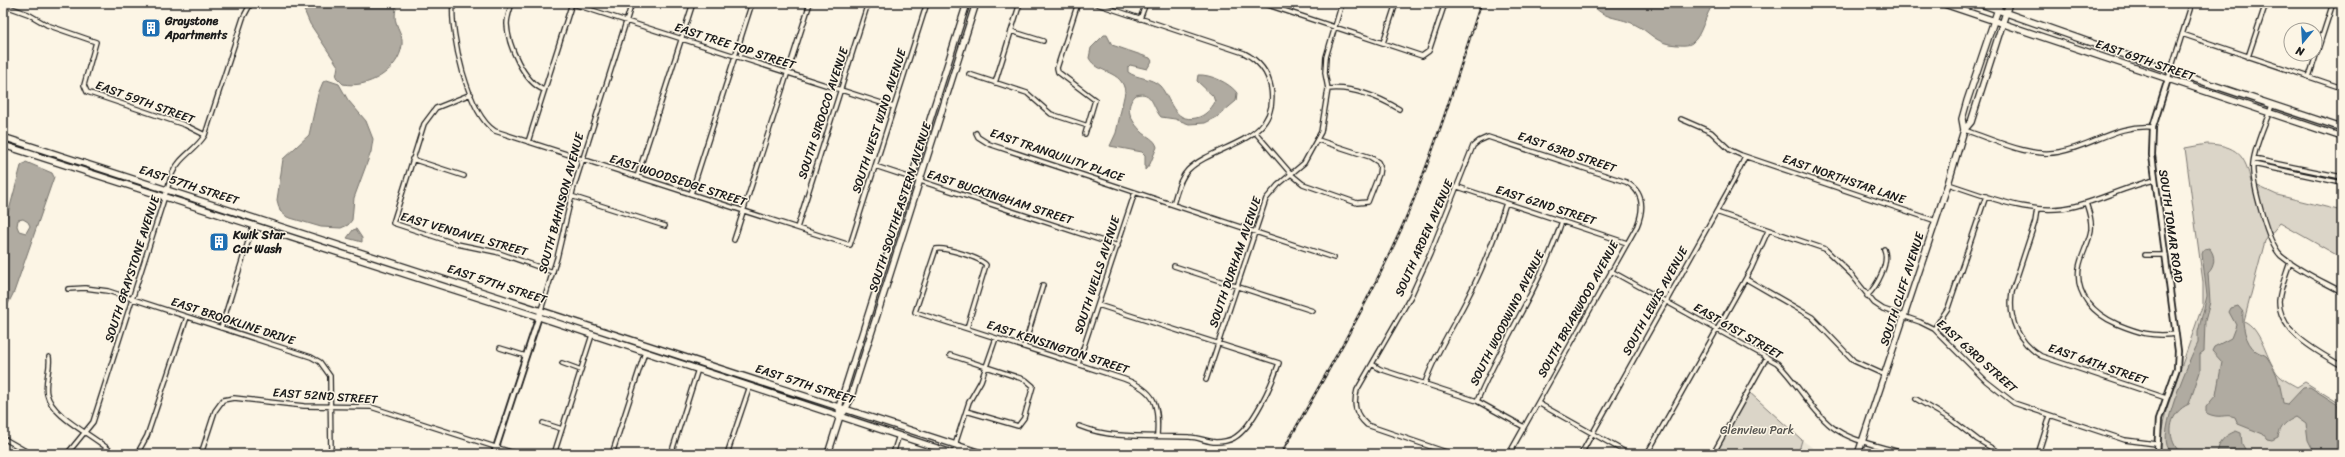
<svg xmlns="http://www.w3.org/2000/svg" width="2345" height="457" font-family="Sriracha,sans-serif">
<style>
.built{fill:#ebe5d6}
.green{fill:#dbd5c8;stroke:#7c7872}
.water{fill:#b0aba1;stroke:#75726c;fill-rule:evenodd}
.lines{fill:none;stroke-linecap:round;stroke-linejoin:round}
.minor-casing{stroke:#1c1c1c;stroke-width:6}
.tertiary-casing{stroke:#1c1c1c;stroke-width:8}
.secondary-casing{stroke:#1c1c1c;stroke-width:8}
.minor{stroke:#fcf5e5;stroke-width:3.5}
.tertiary{stroke:#fcf5e5;stroke-width:4.5}
.secondary{stroke:#fcf5e5;stroke-width:5.5}
.rail-casing{stroke:#1c1c1c;stroke-width:2.5}
.rail{stroke:#fcf5e5;stroke-width:1;stroke-dasharray:3;stroke-linecap:butt}
.labels{text-anchor:middle;stroke-width:3;stroke-linejoin:round;paint-order:stroke}
.poi-label{font-size:12px;font-weight:bold;fill:#1c1c1c;stroke:#fcf5e5;text-anchor:start}
.street-label{font-size:12px;fill:#1c1c1c;stroke:#fcf5e5}
.park-label{font-size:12px;fill:#555450;stroke:#fcf5e5}
</style>
<rect width="100%" height="100%" fill="#fcf5e5"/>
<filter id="ink" filterUnits="userSpaceOnUse"><feTurbulence type="fractalNoise" baseFrequency=".025" numOctaves="2"/><feDisplacementMap in="SourceGraphic" scale="8" xChannelSelector="R" yChannelSelector="G"/><feConvolveMatrix kernelMatrix="1 2 1 2 8 2 1 2 1" color-interpolation-filters="sRGB"/></filter>
<g filter="url(#ink)">
<path class="built" d="M1802 440 1821 454H1798Z"/>
<path class="green" d="M2207 144C2236 145 2246 155 2251 183L2277 195 2342 211V258L2280 223 2265 241 2244 321C2261 329 2265 355 2275 370 2279 378 2290 383 2297 387L2305 382 2342 405V454H2161V434L2166 411 2203 304V282L2185 148Z
M1748 391 1802 440 1798 454H1716Z"/>
<path class="water" d="M301 3H397C396 9 394 16 396 22 398 30 403 35 402 45 399 71 367 89 343 84L336 77 338 66 310 24Z
M1591 3H1714C1705 14 1702 36 1692 43 1688 46 1682 45 1677 45 1655 44 1651 32 1634 24 1616 16 1604 20 1591 3Z
M1104 35H1107L1112 45 1150 58 1152 61 1147 69 1130 65 1128 67V72C1137 79 1151 77 1160 86 1171 98 1173 123 1196 118 1205 116 1211 109 1215 102L1213 96 1197 81 1198 75C1210 74 1230 83 1237 93L1236 101 1217 117 1205 123 1189 124 1175 119 1161 117C1152 107 1153 90 1136 95 1123 107 1131 121 1142 132 1147 137 1155 139 1157 147L1150 164 1145 170V155L1142 152 1110 146 1116 133 1125 92C1123 70 1097 74 1089 58L1091 48Z
M327 80 339 84 348 100 366 121 373 139 371 152 354 198 352 220 348 225 341 228 321 227 287 217 280 211 277 200 283 159 309 135 318 94 323 82Z
M26 162 52 173 54 177 14 292 8 304 3 305V292L6 285 3 279V222L8 214 21 166ZM23 219 28 222 30 226 26 233 19 231 17 226 18 220Z
M356 229 362 238V242L347 238 353 230Z
M2209 248C2216 255 2215 267 2208 273L2210 302 2205 321 2204 351 2200 354V372L2189 404C2170 412 2166 433 2177 449L2199 454C2190 454 2176 456 2169 449 2156 435 2190 359 2198 343V332L2207 296 2202 254 2204 249Z
M2238 306 2243 312C2242 324 2245 343 2256 351 2260 354 2265 354 2267 357 2278 373 2280 384 2283 403L2288 404 2303 388 2310 387 2338 405 2342 418V454H2315L2308 440 2306 424 2296 417C2286 422 2281 425 2278 437L2272 440 2267 439 2263 434 2238 424 2235 417C2224 413 2221 420 2206 413V407L2216 395 2222 362 2212 351 2214 347 2231 338 2236 325 2229 312 2231 308Z
M2236 431 2241 433 2242 444 2248 454H2217C2219 441 2224 436 2236 431Z"/>
<g class="lines">
<defs>
<path id="minor" d="M453 3C450 34 468 114 495 131L850 245 927 3
M512 3C510 10 507 17 507 24 508 46 524 82 544 90
M570 3 894 107
M1078 3 1057 68 1058 72 1095 100 1085 134
M1094 3 1244 53C1258 60 1268 72 1271 88 1280 143 1216 143 1188 170 1179 179 1177 193 1173 204
M1262 3 1422 56 1429 51 1445 3
M3 5 28 14 47 25 96 42 84 85 87 92 185 125 205 135
M1140 19 1146 3
M1011 31 1043 41
M2182 34 2342 88
M1383 43 1396 3
M2248 57 2266 3
M969 74 1027 93 1051 114 1088 126
M2309 77 2333 3
M2168 79 2192 3
M995 83 1020 3
M1328 89C1351 86 1379 97 1399 109
M471 94 436 108 424 124 393 223 457 244 496 252 553 272
M2272 105C2266 123 2255 144 2253 163 2251 181 2268 244 2281 256 2299 271 2322 281 2342 292
M1681 119 1711 132 1730 150 1741 155 1936 221
M1964 130C1993 139 2028 158 2059 152 2093 146 2116 124 2153 127
M1255 132 1292 175 1303 184 1357 203 1368 202 1379 174 1380 166 1378 162 1370 157 1318 140
M976 133 978 137 989 144 1334 258
M528 142 572 3
M412 159 464 176
M2254 159 2342 177
M2253 164 2342 183
M875 166 1118 246
M637 177 693 3
M1948 184C1990 197 2032 217 2076 206 2103 199 2127 186 2155 180
M1458 187 1627 243
M691 194 752 3
M571 196 665 226
M2086 203C2089 212 2092 220 2091 230 2089 243 2081 255 2079 268 2075 295 2094 314 2117 324 2139 333 2152 337 2176 334
M2037 209 2035 222 2012 292C2008 319 2018 342 2041 356L2166 398
M1716 212 1825 249 1851 274 1874 303 1883 309 1920 322 1934 329 1986 381 2014 403 2125 440 2156 444
M797 228 868 3
M734 240 810 3
M2145 255H2166
M2290 262C2286 275 2280 288 2279 301 2279 333 2319 352 2342 366
M1174 266 1313 311
M1611 271 1777 363C1797 382 1809 408 1831 426 1851 442 1882 446 1906 454
M1746 279 1812 317 1854 361 1885 375
M68 289 85 288 108 291 311 357 320 362 330 376 331 454
M1867 296C1877 286 1890 263 1884 249
M541 310 557 258 573 190 632 3
M221 328 253 226
M967 328 986 265C981 258 945 247 936 249L915 312 1124 379C1156 391 1159 404 1157 436
M1934 329 1948 308 1986 196
M1024 347 1043 285
M500 348 526 356
M950 355 1026 380 1033 386 1024 418 1018 426 966 411
M49 357C51 370 44 381 47 394 52 418 96 436 114 454
M562 363 581 370
M1078 364 1135 192
M1372 364 1380 369 1477 401 1524 427
M1206 380 1266 199 1278 185 1304 163 1321 132 1328 89 1325 73 1326 57 1342 3
M1425 383C1436 351 1455 324 1470 293 1485 264 1496 234 1506 203
M1916 399 1952 420 1978 440 2002 454
M1477 401C1503 340 1541 285 1562 221
M1538 403 1629 454
M543 423 562 429
M1079 426C1113 440 1153 435 1189 437 1198 437 1207 442 1216 442 1222 442 1228 441 1234 438 1253 427 1272 384 1279 363L1098 305
M3 438 31 454
M955 445 969 402 981 381 996 338
M67 454 93 422 172 174C179 157 196 150 205 135L243 18 251 3
M137 454 147 436 187 317
M201 454 215 411 223 400 234 398 304 406 371 407 517 454
M554 454 592 335
M612 454 645 352
M671 454 698 369
M727 454 750 386
M893 454 899 435
M1452 454 1367 425C1355 414 1353 405 1357 390L1411 296 1430 254 1473 146 1479 141 1488 137 1626 182C1644 192 1644 209 1637 226L1509 454
M1581 454 1734 180 1745 157
M1647 454 1751 269 1768 231
M1713 454 1767 357
M2038 454 2050 416"/>
<path id="tertiary" d="M494 454 541 310
M2157 454 2159 419 2177 368 2178 351 2152 155 2153 127 2168 79"/>
<path id="secondary" d="M1941 3 2342 137
M1978 3 2171 71 2342 128
M1964 130 1971 122 2009 3
M3 137 984 454
M3 145 539 317 955 454
M844 412 850 400 976 3
M953 453 957 451 970 454
M828 454 840 416 839 407 967 3
M1858 454 1948 184 1964 130 1962 119 1967 101 2000 3"/>
</defs>
<use href="#minor" class="minor-casing"/>
<use href="#tertiary" class="tertiary-casing"/>
<use href="#secondary" class="secondary-casing"/>
<use href="#minor" class="minor"/>
<use href="#tertiary" class="tertiary"/>
<use href="#secondary" class="secondary"/>
<defs>
<path id="rail" d="M1281 454C1323 379 1368 304 1403 225 1434 153 1457 78 1481 3"/>
</defs>
<use href="#rail" class="rail-casing"/>
<use href="#rail" class="rail"/>
</g>
</g>
<defs>
<symbol id="building-square" viewBox="-11 -11 22 22"><rect x="-9" y="-9" width="18" height="18" rx="4" fill="#1f6fb2" stroke="#fcf5e5"/><path d="M-4-6H4V6H1V3H-1V6H-4ZM-2.5-4.3h1.7v1.8h-1.7ZM.8-4.3h1.7v1.8H.8ZM-2.5-1h1.7V.8h-1.7ZM.8-1h1.7V.8H.8Z" fill="#fff"/></symbol>
</defs>
<g fill-rule="evenodd">
<use href="#building-square" x="140" y="17" width="22" height="22"/>
<use href="#building-square" x="208" y="231" width="22" height="22"/>
</g>
<g class="labels">
<g class="poi-label">
<text x="165" y="25">Graystone<tspan x="165" dy="14">Apartments</tspan></text>
<text x="233" y="239">Kwik Star<tspan x="233" dy="14">Car Wash</tspan></text>
</g>
<g class="street-label">
<text transform="translate(735 46) rotate(18)" y="4">EAST TREE TOP STREET</text>
<text transform="translate(2145 60) rotate(19)" y="4">EAST 69TH STREET</text>
<text transform="translate(145 102) rotate(20)" y="4">EAST 59TH STREET</text>
<text transform="translate(823 113) rotate(-72)" y="4">SOUTH SIROCCO AVENUE</text>
<text transform="translate(879 121) rotate(-72)" y="4">SOUTH WEST WIND AVENUE</text>
<text transform="translate(1567 152) rotate(19)" y="4">EAST 63RD STREET</text>
<text transform="translate(1057 155) rotate(19)" y="4">EAST TRANQUILITY PLACE</text>
<text transform="translate(1844 179) rotate(19)" y="4">EAST NORTHSTAR LANE</text>
<text transform="translate(678 180) rotate(18)" y="4">EAST WOODSEDGE STREET</text>
<text transform="translate(189 185) rotate(18)" y="4">EAST 57TH STREET</text>
<text transform="translate(1000 197) rotate(18)" y="4">EAST BUCKINGHAM STREET</text>
<text transform="translate(561 203) rotate(-75)" y="4">SOUTH BAHNSON AVENUE</text>
<text transform="translate(1546 205) rotate(18)" y="4">EAST 62ND STREET</text>
<text transform="translate(900 207) rotate(-72)" y="4">SOUTH SOUTHEASTERN AVENUE</text>
<text transform="translate(2171 226) rotate(82)" y="4">SOUTH TOMAR ROAD</text>
<text transform="translate(464 234) rotate(16)" y="4">EAST VENDAVEL STREET</text>
<text transform="translate(1424 238) rotate(-66)" y="4">SOUTH ARDEN AVENUE</text>
<text transform="translate(1235 262) rotate(-71)" y="4">SOUTH DURHAM AVENUE</text>
<text transform="translate(132 269) rotate(-72)" y="4">SOUTH GRAYSTONE AVENUE</text>
<text transform="translate(1097 275) rotate(-72)" y="4">SOUTH WELLS AVENUE</text>
<text transform="translate(497 284) rotate(18)" y="4">EAST 57TH STREET</text>
<text transform="translate(1902 289) rotate(-72)" y="4">SOUTH CLIFF AVENUE</text>
<text transform="translate(1655 301) rotate(-61)" y="4">SOUTH LEWIS AVENUE</text>
<text transform="translate(1578 309) rotate(-61)" y="4">SOUTH BRIARWOOD AVENUE</text>
<text transform="translate(1507 318) rotate(-63)" y="4">SOUTH WOODWIND AVENUE</text>
<text transform="translate(233 321) rotate(18)" y="4">EAST BROOKLINE DRIVE</text>
<text transform="translate(1738 331) rotate(30)" y="4">EAST 61ST STREET</text>
<text transform="translate(1058 347) rotate(18)" y="4">EAST KENSINGTON STREET</text>
<text transform="translate(1977 356) rotate(42)" y="4">EAST 63RD STREET</text>
<text transform="translate(2098 364) rotate(19)" y="4">EAST 64TH STREET</text>
<text transform="translate(805 384) rotate(18)" y="4">EAST 57TH STREET</text>
<text transform="translate(325 396) rotate(4)" y="4">EAST 52ND STREET</text>
</g>
<g class="park-label">
<text x="1757" y="434">Glenview Park</text>
</g>
</g>
<rect width="2345" height="457" fill="none" stroke="#fcf5e5" stroke-width="16"/>
<rect x="8" y="8" width="2329" height="441" fill="none" stroke="#1c1c1c" stroke-width="1.5" filter="url(#ink)"/>
<g transform="translate(2303 42) rotate(198)"><circle r="19" fill="#fcf5e5" stroke="#a29e95"/>
<path d="M0-3L7 15L0 10L-7 15Z" fill="#1f6fb2"/>
<text y="-6" font-size="11" font-weight="bold" text-anchor="middle" fill="#1c1c1c">N</text>
</g>
</svg>
